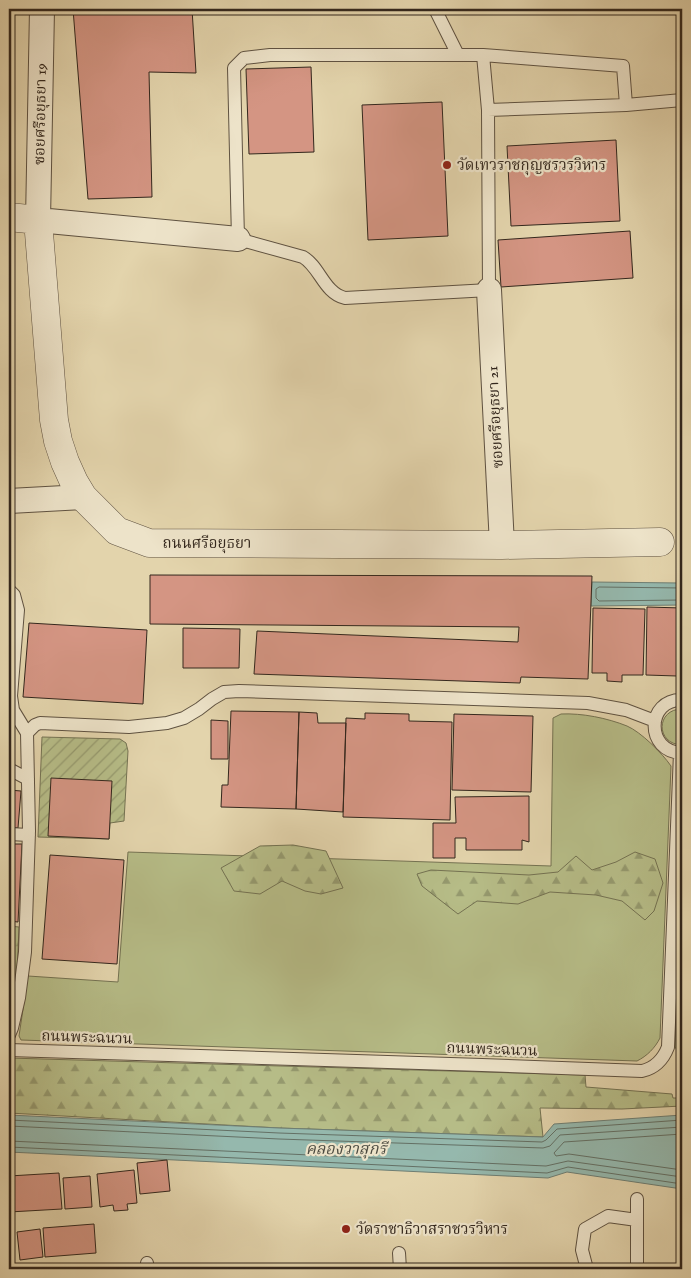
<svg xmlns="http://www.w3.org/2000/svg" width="691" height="1278" font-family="'IM FELL English','Noto Serif Thai',serif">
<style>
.grass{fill:#b6bc87;stroke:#747252}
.forest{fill:url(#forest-firs);stroke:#747252}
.garden{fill:url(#garden-furrows);stroke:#747252}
.water{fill:#95b8ad;stroke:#6e7e73}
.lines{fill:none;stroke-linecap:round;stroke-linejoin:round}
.shore{stroke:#647065;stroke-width:1}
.building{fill:#d49583;stroke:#33271d}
.service-casing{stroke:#5f5241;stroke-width:14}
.minor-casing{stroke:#5f5241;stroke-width:26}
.tertiary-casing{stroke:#5f5241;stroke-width:29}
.service{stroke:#ede3c9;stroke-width:12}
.minor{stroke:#ede3c9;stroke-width:24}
.tertiary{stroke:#ede3c9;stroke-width:28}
.poi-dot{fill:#8f2418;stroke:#ede3c9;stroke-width:2}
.labels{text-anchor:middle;stroke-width:4.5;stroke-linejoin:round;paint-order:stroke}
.street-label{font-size:15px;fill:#33271d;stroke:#ede3c9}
.poi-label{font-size:15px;fill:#33271d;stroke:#ede3c9;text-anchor:start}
.water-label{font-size:16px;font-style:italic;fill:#4c4b41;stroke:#ede3c9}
</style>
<defs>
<pattern id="forest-firs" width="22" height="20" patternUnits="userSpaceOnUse" patternTransform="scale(1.25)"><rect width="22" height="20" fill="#b6bc87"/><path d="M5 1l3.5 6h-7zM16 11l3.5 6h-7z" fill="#95996e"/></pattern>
<pattern id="garden-furrows" width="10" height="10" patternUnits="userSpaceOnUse" patternTransform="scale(1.25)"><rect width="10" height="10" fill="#b6bc87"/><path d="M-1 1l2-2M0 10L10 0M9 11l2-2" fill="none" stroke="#95996e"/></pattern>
</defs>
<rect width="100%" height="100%" fill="#e3d4ac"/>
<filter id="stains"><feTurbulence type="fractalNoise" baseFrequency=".004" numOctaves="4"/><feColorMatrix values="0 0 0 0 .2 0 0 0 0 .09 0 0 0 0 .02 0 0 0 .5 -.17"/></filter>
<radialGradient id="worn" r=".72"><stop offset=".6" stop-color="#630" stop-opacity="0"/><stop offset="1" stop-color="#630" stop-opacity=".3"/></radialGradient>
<path class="grass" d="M682 709V745C655 744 656 709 682 709Z
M561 714C582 713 607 718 627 726 641 732 662 753 671 766L660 1038C655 1048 647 1056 637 1061L21 1040 19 1036 28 976 118 982 128 852 551 866 553 718Z
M682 846V1048H675Z"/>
<path class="forest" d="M293 845 326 851 343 888 321 894 305 891 282 881 260 894 234 891 221 868 260 846Z
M635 852 655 859 663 883 654 911 645 920 622 901 596 895 550 892 518 904 477 901 458 914 422 886 417 874 431 870 529 875 558 872 576 856 592 870 616 862Z
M9 926 19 927 17 974 9 1012Z
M9 1058 585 1075 586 1087 672 1094 673 1098H682V1106L622 1109 540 1108 543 1137 279 1128 9 1113Z"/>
<path class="garden" d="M42 737 120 739 126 743 128 751 124 821 110 823 109 839 38 837Z"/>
<path class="water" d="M682 573V605L591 606 592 582 680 583Z
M9 1115 279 1128 543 1137 554 1124 682 1115V1189L567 1172 548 1178 9 1152Z"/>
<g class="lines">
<path class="shore" d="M682 588 599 587 596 589V598L599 601 682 600
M9 1120 279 1133 542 1142 546 1140 557 1129 682 1120
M9 1126 279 1139 543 1148 550 1146 560 1135 682 1127
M682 1134 564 1142 554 1153 556 1156 569 1154 682 1170
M9 1141 546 1166 568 1161 682 1177
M9 1147 547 1173 568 1167 682 1184"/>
</g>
<path class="building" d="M73 9H192L196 73 149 72 152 197 88 199Z
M311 67 314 152 249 154 246 69Z
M442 102 448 236 368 240 362 105Z
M616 140 620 221 511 226 507 146Z
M630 231 633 278 501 287 498 240Z
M150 575 592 576 588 679 521 677 520 683 254 674 257 631 518 642 519 627 150 624Z
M647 607 682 608V687H677V676L646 675Z
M593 608 645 609 643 675H622V682L607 681V673H592Z
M29 623 147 630 143 704 23 697Z
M183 628 240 629 239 668H183Z
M231 711 299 712 296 809 221 807 222 785H228Z
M299 712 317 713 318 723H346L343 812 296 809Z
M365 713 409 714V721L452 722 450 820 343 817 346 718 365 719Z
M454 714 533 716 531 792 452 790Z
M211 720 228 721V759H211Z
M51 778 112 781 109 839 48 836Z
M9 790 21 791 18 828 9 827Z
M529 796V842L522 840V850H466V838H455V858H433V823H456L455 797Z
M9 844H22L18 922 9 921Z
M50 855 124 860 117 964 42 959Z
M167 1160 170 1191 140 1194 137 1163Z
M134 1170 137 1203 127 1204 128 1210 114 1211 113 1205 100 1207 97 1174Z
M59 1173 62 1209 9 1212V1176Z
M90 1176 92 1207 65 1209 63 1178Z
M94 1224 96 1253 45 1257 43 1228Z
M40 1229 43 1257 20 1260 17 1232Z"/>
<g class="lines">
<defs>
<path id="service" d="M435 9 458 55
M483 55 488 110 489 290 345 298C324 293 320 267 303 257L238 239 234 68 244 58 270 55H483L623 66 626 105
M488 110 626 105 682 100
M9 590 14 595 18 610 11 696 13 710 27 733
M682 700C646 699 645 752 682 753
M9 769 28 779
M9 834 29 835
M9 1035 12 1028 19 998 25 952 29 831 27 733 35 725 40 723 129 727 167 723 184 718 199 709 212 699 224 692 239 691 588 703 626 710 655 721
M9 1050 482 1065 642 1071C655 1068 663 1060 668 1047L680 753
M399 1253 400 1269
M147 1263 148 1269
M587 1269 582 1250 585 1229 608 1216 637 1220
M637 1269V1199"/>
<path id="minor" d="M42 9 38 220 238 239
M489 290 502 545
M9 501 83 497"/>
<path id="tertiary" d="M9 217 38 220 54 420 58 441 65 462 74 482 83 497 117 531 149 543 502 545 660 542"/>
</defs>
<use href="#service" class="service-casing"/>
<use href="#minor" class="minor-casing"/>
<use href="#tertiary" class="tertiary-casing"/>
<use href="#service" class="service"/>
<use href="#minor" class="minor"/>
<use href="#tertiary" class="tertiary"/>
</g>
<g class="poi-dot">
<circle cx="447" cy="165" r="5"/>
<circle cx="346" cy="1229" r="5"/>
</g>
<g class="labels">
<g class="street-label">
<text transform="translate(40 114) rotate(-89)" y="5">ซอยศรีอยุธยา 19</text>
<text transform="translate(495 417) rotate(-93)" y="5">ซอยศรีอยุธยา 21</text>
<text x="207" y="548">ถนนศรีอยุธยา</text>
<text transform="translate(87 1037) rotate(2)" y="5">ถนนพระฉนวน</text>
<text transform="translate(492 1049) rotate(2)" y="5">ถนนพระฉนวน</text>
</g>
<g class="poi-label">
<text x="457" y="170">วัดเทวราชกุญชรวรวิหาร</text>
<text x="356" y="1234">วัดราชาธิวาสราชวรวิหาร</text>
</g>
<g class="water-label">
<text x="346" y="1154">คลองวาสุกรี</text>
</g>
</g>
<rect width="691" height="1278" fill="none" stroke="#e3d4ac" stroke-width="30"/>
<rect x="10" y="10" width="671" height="1258" fill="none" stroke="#33271d" stroke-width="2.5"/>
<rect x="15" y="15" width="661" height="1248" fill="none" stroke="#33271d"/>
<rect width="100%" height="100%" filter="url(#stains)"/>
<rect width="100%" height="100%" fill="url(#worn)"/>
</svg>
